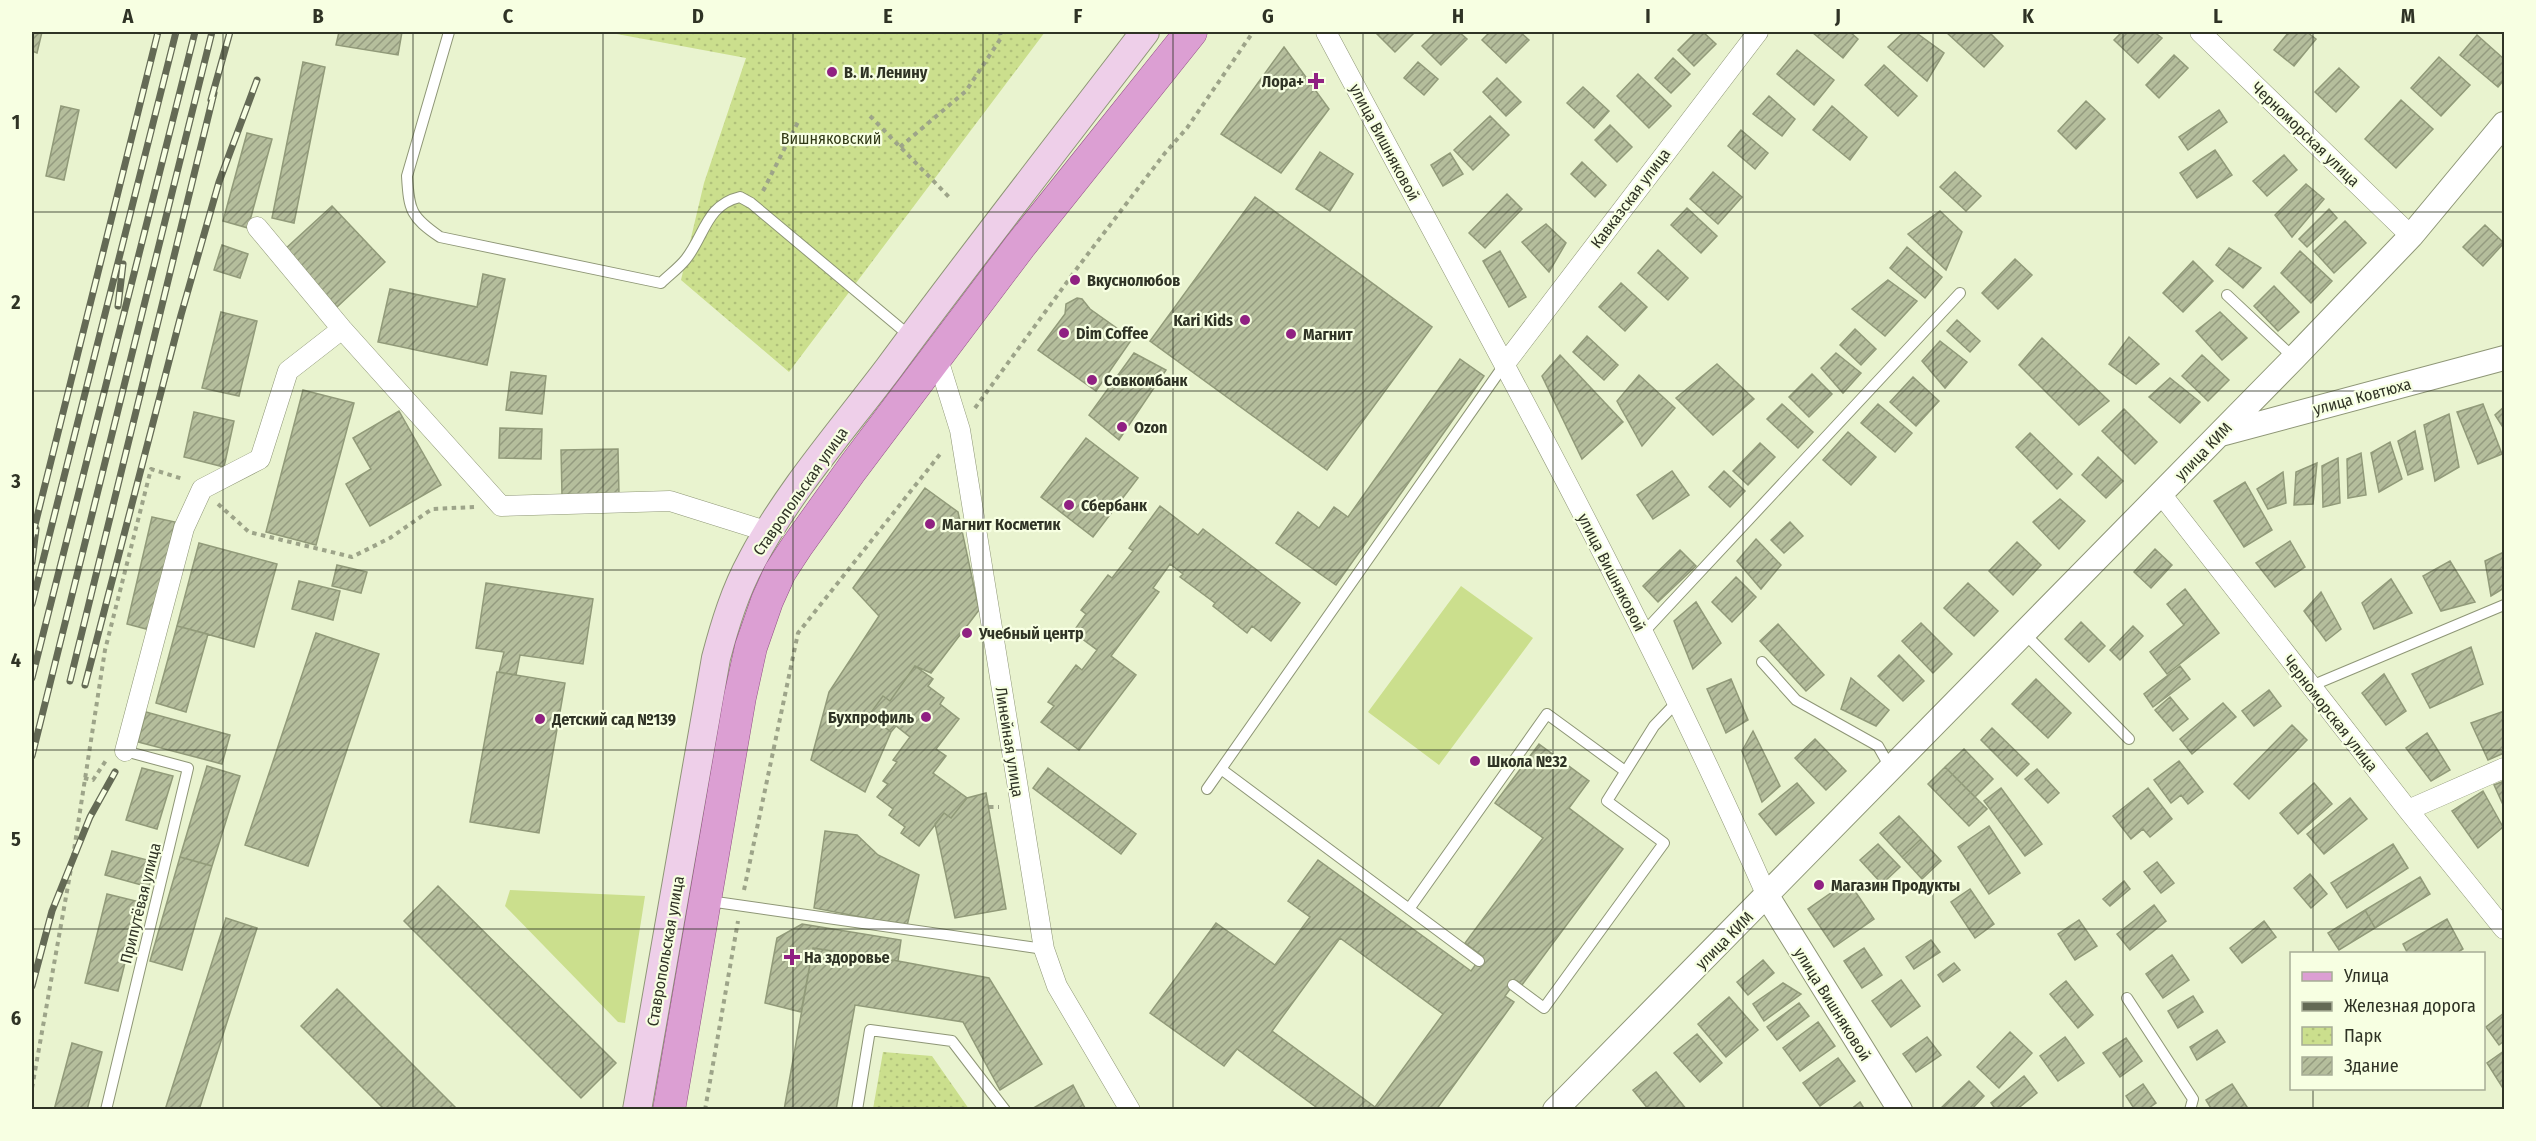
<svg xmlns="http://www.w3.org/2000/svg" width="2536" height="1141" font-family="'Fira Sans Condensed',sans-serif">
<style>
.grass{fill:#cbdf8d}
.park{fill:url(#park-dots)}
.building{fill:url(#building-hatch);stroke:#919a79;stroke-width:1.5;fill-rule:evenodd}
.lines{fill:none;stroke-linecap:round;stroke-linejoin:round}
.service-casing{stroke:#8e9676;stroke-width:12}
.minor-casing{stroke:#8e9676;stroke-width:21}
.tertiary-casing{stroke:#8e9676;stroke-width:26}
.secondary-casing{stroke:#8e9676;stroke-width:30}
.primary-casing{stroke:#905083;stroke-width:33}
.path{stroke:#9da489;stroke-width:4;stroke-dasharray:4.5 4.5;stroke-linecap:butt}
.service{stroke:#fff;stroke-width:10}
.minor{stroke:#fff;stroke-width:20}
.tertiary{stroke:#fff;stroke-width:24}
.secondary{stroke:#eecfe9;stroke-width:28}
.primary{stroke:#dc9fd3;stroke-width:32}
.rail-casing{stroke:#646a55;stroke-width:7}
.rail{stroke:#f7ffe2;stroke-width:4.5;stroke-dasharray:14;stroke-linecap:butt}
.grid{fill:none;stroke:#2f3325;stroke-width:1.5;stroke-opacity:0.55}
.poi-dot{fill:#902182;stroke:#f7ffe2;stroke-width:2}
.labels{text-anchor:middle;stroke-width:4.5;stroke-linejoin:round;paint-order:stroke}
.poi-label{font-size:16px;font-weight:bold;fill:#2f3325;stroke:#f7ffe2;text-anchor:start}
.street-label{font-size:16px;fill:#2f3325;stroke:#f7ffe2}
.park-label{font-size:16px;fill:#323a17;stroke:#f7ffe2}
.neatline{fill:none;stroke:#2f3325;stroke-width:2}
.grid-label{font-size:20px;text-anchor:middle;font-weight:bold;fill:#2f3325}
</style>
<defs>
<pattern id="park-dots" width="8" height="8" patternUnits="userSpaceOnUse" patternTransform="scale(1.5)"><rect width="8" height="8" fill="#cbdf8d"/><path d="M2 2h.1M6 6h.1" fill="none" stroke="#afc07a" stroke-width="1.8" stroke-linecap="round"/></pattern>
<pattern id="building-hatch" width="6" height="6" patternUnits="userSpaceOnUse" patternTransform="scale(1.5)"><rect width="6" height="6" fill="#b5be9c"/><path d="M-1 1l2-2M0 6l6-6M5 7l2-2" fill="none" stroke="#949b7f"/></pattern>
</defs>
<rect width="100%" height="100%" fill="#e9f3cf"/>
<path class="grass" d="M1461 586 1533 638 1439 765 1368 712Z
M510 890 645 896 625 1023 618 1022 505 906Z"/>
<path class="park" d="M606 32H1045L789 372 681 280 704 183 746 58Z
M883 1052 932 1056 969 1109H873Z"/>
<path class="building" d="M32 32H42L37 53 32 51Z
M339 32H402L398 55 336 45Z
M1375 32H1415L1395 52Z
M1436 32H1459L1467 39 1441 65 1422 46Z
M1490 32H1520L1529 40 1506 63 1482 40Z
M1696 32H1703L1716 44 1694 66 1678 50Z
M1815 32H1850L1858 39 1843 58 1813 33Z
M1904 32H1915L1944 53 1927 81 1888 47Z
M1946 32H1989L2003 46 1984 67Z
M2122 32H2154L2162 38 2138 63 2114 40Z
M2289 32H2307L2316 39 2294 66 2274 50Z
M2477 35 2504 59V80L2498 87 2460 55Z
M1284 47 1329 109 1281 173 1221 134Z
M1797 50 1834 80 1814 105 1777 74Z
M2174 55 2188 68 2159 98 2146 85Z
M2439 57 2470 85 2441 116 2411 88Z
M1673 58 1690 74 1671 93 1655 78Z
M303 62 325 67 294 223 272 218Z
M1418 62 1438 79 1424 95 1404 78Z
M1884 65 1917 96 1898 116 1865 85Z
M2339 68 2359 87 2336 112 2315 92Z
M1638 74 1671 106 1649 128 1617 96Z
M1497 78 1521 102 1506 116 1483 92Z
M1583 87 1609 111 1594 128 1567 103Z
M1769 96 1795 119 1782 136 1753 114Z
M2401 100 2433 129 2396 168 2365 139Z
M2086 101 2105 119 2076 149 2058 131Z
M61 106 79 110 64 180 46 176Z
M1832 106 1867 137 1850 160 1813 130Z
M2219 110 2227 122 2188 150 2179 137Z
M1490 116 1509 135 1473 170 1454 150Z
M1610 125 1632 147 1617 162 1595 140Z
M1741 130 1768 153 1755 169 1728 146Z
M247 133 272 139 248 228 223 221Z
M2215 150 2232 175 2197 198 2180 173Z
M1320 152 1353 174 1330 211 1296 189Z
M1450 153 1463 174 1443 186 1431 165Z
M2284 155 2297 170 2267 196 2253 181Z
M1582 162 1606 185 1595 197 1571 174Z
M1713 172 1742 197 1718 224 1690 199Z
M1955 172 1981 196 1966 211 1940 187Z
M2306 184 2324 199 2292 237 2275 215Z
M1507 194 1522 209 1485 248 1469 233Z
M1255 197 1432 327 1327 470 1150 341Z
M332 206 385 262 337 307 284 250Z
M1687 208 1717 236 1701 253 1671 225Z
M2329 209 2337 218 2307 247 2299 239Z
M1940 211 1962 232 1946 270 1908 234Z
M2345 221 2366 243 2334 273 2314 251Z
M1546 224 1566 243 1549 272 1522 242Z
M2485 225 2504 243 2483 266 2463 247Z
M222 245 248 254 240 278 214 270Z
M1907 247 1942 277 1925 298 1890 268Z
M2229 248 2261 268 2243 288 2216 265Z
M1658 250 1688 278 1668 300 1638 273Z
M1500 251 1526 297 1509 307 1483 261Z
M2300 251 2332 281 2311 303 2281 273Z
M2015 259 2032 275 1998 309 1982 293Z
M2193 261 2213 281 2183 312 2163 293Z
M483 274 505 279 487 365 378 342 390 289 477 307Z
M1888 280 1917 301 1885 336 1852 309Z
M1621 283 1647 307 1625 331 1599 307Z
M2274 286 2299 312 2278 331 2254 306Z
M1077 298 1082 299 1090 309 1132 339 1096 391 1038 350 1065 314 1066 304Z
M221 312 257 321 239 396 202 388Z
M2220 312 2247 338 2222 360 2196 331Z
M1957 320 1980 341 1970 352 1947 331Z
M1855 329 1876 349 1861 365 1840 345Z
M1587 336 1618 365 1604 380 1573 352Z
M2129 337 2159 364 2136 384 2109 364Z
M2042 338 2109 401 2079 425 2019 365Z
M1940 341 1967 362 1945 388 1922 361Z
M1134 353 1166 370 1119 440 1089 415Z
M1836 353 1861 373 1843 393 1821 368Z
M1560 355 1623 422 1582 459 1542 376Z
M2202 355 2229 380 2208 401 2182 376Z
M1460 359 1484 376 1336 585 1276 543 1298 512 1319 528 1334 507 1348 517Z
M1717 364 1754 399 1713 435 1676 398Z
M511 372 546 376 542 414 506 410Z
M1812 374 1832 394 1809 417 1789 397Z
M1639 375 1675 408 1642 446 1617 401Z
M1913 377 1939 401 1916 426 1890 402Z
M2170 378 2200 402 2180 423 2149 397Z
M303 390 354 403 316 545 266 532Z
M1782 404 1813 432 1798 448 1767 419Z
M1878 404 1912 433 1895 452 1861 423Z
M2483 404 2502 454 2478 464 2457 412Z
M2504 407V429L2495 415Z
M2124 409 2157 442 2135 464 2102 431Z
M399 411 441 485 370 526 346 484 371 469 353 438Z
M194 412 234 421 224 467 184 457Z
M2449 414 2459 467 2435 481 2424 425Z
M500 428 542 429 541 459 499 458Z
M2415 431 2423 469 2408 475 2398 441Z
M1848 432 1876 457 1851 485 1823 460Z
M2030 433 2072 474 2057 489 2016 447Z
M1086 438 1138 478 1093 537 1041 497Z
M2390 442 2402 479 2379 492 2371 453Z
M1760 443 1775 457 1748 485 1733 471Z
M618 449 619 495 562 496 561 450Z
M2361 453 2366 495 2348 498 2347 459Z
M2098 457 2123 481 2106 498 2082 475Z
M2338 458 2340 503 2323 507 2322 466Z
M2317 463 2313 504 2294 505 2296 472Z
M1672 471 1689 495 1653 519 1637 495Z
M1724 471 1745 491 1730 507 1709 487Z
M2283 472 2286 503 2268 509 2257 489Z
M2245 482 2272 530 2244 547 2214 501Z
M925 488 958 512 979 610 931 673 915 666 890 701 883 696 869 715 891 732 865 792 811 760 829 692 879 616 853 588Z
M2060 499 2085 521 2059 549 2033 522Z
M1160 506 1198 535 1203 529 1300 603 1271 641 1252 626 1247 633 1213 606 1215 603 1180 577 1183 574 1170 564 1153 588 1159 592 1111 656 1136 675 1079 750 1041 722 1054 706 1048 702 1076 665 1082 670 1097 650 1073 632 1086 614 1081 610 1108 575 1112 578 1133 551 1129 548Z
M152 517 175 522 150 630 127 624Z
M1790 522 1803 536 1784 553 1771 540Z
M1756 539 1781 565 1761 589 1737 561Z
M2290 541 2305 567 2275 587 2256 563Z
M2017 542 2041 565 2013 595 1989 571Z
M199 543 277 564 254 647 177 626Z
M2155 549 2172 565 2151 588 2134 572Z
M1680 550 1696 566 1658 602 1643 586Z
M2504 552V588L2491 596 2485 561Z
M2450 561 2475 602 2441 611 2423 576Z
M337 565 367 572 361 593 332 586Z
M1736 577 1756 597 1732 622 1712 602Z
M2391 579 2412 613 2374 629 2362 603Z
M299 581 340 591 333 620 292 609Z
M486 583 593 599 583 664 520 655 516 675 499 672 504 652 476 648Z
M1968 583 1998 611 1974 636 1944 608Z
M2185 589 2219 633 2167 674 2150 652 2184 625 2167 604Z
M2321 592 2341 629 2326 641 2304 611Z
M1696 602 1721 643 1693 669 1674 621Z
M2081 622 2105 646 2089 662 2065 639Z
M1921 623 1952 654 1933 673 1902 641Z
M1778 624 1824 675 1806 691 1760 641Z
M177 626 208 634 186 712 156 703Z
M2133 626 2143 636 2120 660 2110 650Z
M316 633 379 654 308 866 245 845Z
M2471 647 2483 684 2430 708 2412 674Z
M1899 655 1924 681 1903 701 1878 676Z
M915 666 933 679 928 686 944 698 940 704 959 719 936 749 946 756 933 773 967 798 951 818 944 813 919 846 901 833 905 827 889 815 893 809 877 797 888 784 883 781 897 762 893 760 910 737 896 726 891 732 869 715 883 696 890 701Z
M2180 666 2190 679 2153 707 2144 694Z
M497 672 565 683 539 833 470 822Z
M2384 674 2406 711 2386 725 2362 693Z
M1851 678 1889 710 1876 726 1841 709Z
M1731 679 1748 720 1726 733 1707 689Z
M2036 679 2071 713 2048 738 2012 704Z
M2269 690 2281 706 2254 726 2242 711Z
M2170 697 2188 719 2173 731 2155 710Z
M2223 703 2236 717 2192 754 2180 739Z
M2504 711V753L2488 760 2471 723Z
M146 712 230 735 222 764 138 742Z
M2292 725 2307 740 2249 799 2234 784Z
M1992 728 2029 764 2017 776 1981 740Z
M1753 731 1780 786 1762 802 1742 751Z
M2427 733 2450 770 2431 781 2406 748Z
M1815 739 1846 771 1826 790 1795 758Z
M1539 744 1589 781 1569 808 1623 849 1522 985 1517 981 1513 985 1505 996 1514 1002 1436 1110H1320L1237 1049 1224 1066 1150 1013 1216 923 1275 965 1310 917 1288 901 1318 860 1471 971 1482 956 1465 943 1543 838 1495 803ZM1340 938 1443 1014 1375 1107 1272 1031Z
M1964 749 1993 779 1975 797 1945 767Z
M2179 761 2203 792 2188 804 2181 795 2171 803 2154 780Z
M207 766 240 776 212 866 180 857Z
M1945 767 1987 809 1969 826 1928 784Z
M142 768 173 776 157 829 126 820Z
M1048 768 1136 834 1121 854 1033 788Z
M2037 769 2059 793 2048 803 2025 779Z
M2504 781V807L2494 785Z
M1797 783 1814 803 1776 835 1759 814Z
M2314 783 2332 804 2298 834 2280 813Z
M2001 788 2042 844 2025 856 1984 801Z
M2148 788 2172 819 2150 837 2143 829 2131 839 2113 816Z
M2483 791 2503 827 2478 848 2452 811Z
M986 793 1006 909 955 918 935 824 944 813 951 818 967 798Z
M2350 798 2367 819 2324 854 2307 834Z
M1899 816 1921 839 1902 857 1880 833Z
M1989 826 2020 873 1989 894 1958 847Z
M825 831 857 835 878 855 919 875 907 926 814 908Z
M1921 839 1941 861 1922 879 1902 857Z
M1878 844 1900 867 1882 884 1860 860Z
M2393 844 2408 868 2347 908 2331 883Z
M112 851 155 862 149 887 105 875Z
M180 857 212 866 182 970 150 961Z
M2157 862 2174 883 2161 893 2144 872Z
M2310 874 2327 894 2311 908 2294 888Z
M2420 877 2430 894 2375 928 2365 910Z
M1848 881 1874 919 1834 947 1808 909Z
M2124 881 2130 889 2110 906 2103 899Z
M438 886 616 1063 581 1098 404 921Z
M1970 889 1994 924 1975 938 1951 902Z
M107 894 140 902 118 991 85 983Z
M2154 905 2166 921 2130 950 2117 934Z
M2365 910 2375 928 2339 950 2328 933Z
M226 918 257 928 199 1110H165Z
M2447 919 2463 949 2455 954H2408L2403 944Z
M2079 920 2097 946 2075 960 2058 934Z
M2264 921 2276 937 2242 963 2230 948Z
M802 924 901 940 898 961 813 948 801 1012 765 1003 777 938Z
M1931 940 1940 952 1914 969 1906 957Z
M813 948 898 961 989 978 1042 1064 1000 1090 963 1022 855 1005 836 1110H784Z
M1864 948 1882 975 1862 988 1844 961Z
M2172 955 2189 980 2163 998 2146 974Z
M1763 960 1774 973 1748 995 1737 982Z
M1954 963 1960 970 1943 982 1938 975Z
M1901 980 1920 1006 1891 1027 1872 1001Z
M2066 981 2093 1015 2078 1028 2050 994Z
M1783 983 1801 994 1764 1021 1753 1004Z
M337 989 458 1110H385L301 1026Z
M2193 996 2203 1012 2178 1028 2168 1011Z
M1729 997 1758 1030 1726 1057 1698 1024Z
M1799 1003 1809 1016 1777 1040 1767 1027Z
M2504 1013V1041L2499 1045 2486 1027Z
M1818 1022 1835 1046 1800 1071 1783 1048Z
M2217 1030 2225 1042 2197 1060 2190 1047Z
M2010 1032 2032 1053 1999 1088 1977 1067Z
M1697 1034 1722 1063 1700 1082 1674 1053Z
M1927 1037 1941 1055 1916 1072 1903 1054Z
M2065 1037 2084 1063 2058 1081 2040 1056Z
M2126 1038 2142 1061 2120 1077 2103 1053Z
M72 1043 102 1052 87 1110H54Z
M2504 1051V1090L2487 1063Z
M1838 1058 1855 1081 1820 1106 1803 1083Z
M1656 1072 1687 1110H1649L1633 1090Z
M2024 1076 2037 1093 2016 1110H1996L1991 1103Z
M1969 1081 1984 1096 1971 1110H1939Z
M2143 1084 2156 1103 2146 1110H2135L2126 1096Z
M2232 1084 2249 1110H2212L2206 1100Z
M1073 1085 1086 1110H1030Z
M1860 1102 1865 1110H1850Z"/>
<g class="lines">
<defs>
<path id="service" d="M449 32 407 176C409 211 411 217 440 237L661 283C669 275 679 268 686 259 705 235 706 205 740 197L751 203 911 337
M2227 295 2294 358
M1643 633 1960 293
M2024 633 2129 739
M1762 662 1796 700 1878 746 1891 769
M2311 686 2504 605
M1221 769 1479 961
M1207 789 1504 365
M709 901 1044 949
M1409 909 1547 714 1625 771
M1513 985 1544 1008 1664 843 1607 801 1654 726 1676 703
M2127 998 2193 1099 2190 1110
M106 1110 188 768 125 751
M857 1110 870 1030 952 1041 1005 1110"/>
<path id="minor" d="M1326 32C1478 317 1637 600 1767 896
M2200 32 2411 236
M257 227 342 329 501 506 670 501 769 532
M937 356 960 430 1044 949 1057 986 1130 1110
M1504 365 1758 32
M2161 494 2408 810 2504 929
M125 751 184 528 202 489 260 459 288 371 342 329
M2408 810 2504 768"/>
<path id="tertiary" d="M2221 434 2504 358
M1767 896 1900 1110
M1555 1110 2294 358 2411 236 2504 124"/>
<path id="secondary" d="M637 1110 716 658C725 624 735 591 752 560 787 493 843 429 889 368 973 254 1060 143 1145 32"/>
<path id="primary" d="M669 1110 740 697 751 647 767 601 780 572 797 546 852 469 1020 246 1191 32"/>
</defs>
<use href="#service" class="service-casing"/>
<use href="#minor" class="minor-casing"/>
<use href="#tertiary" class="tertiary-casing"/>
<use href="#secondary" class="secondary-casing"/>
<use href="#primary" class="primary-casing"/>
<path class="path" d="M870 116 949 197
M900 147 966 91 1001 38 1000 32
M763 191 799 120
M975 408 1078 267 1165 153 1187 128 1253 32
M218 504 249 532 352 557 390 538 432 509 474 507
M84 778 93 780 107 759
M989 807H999
M744 890 798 633 941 453
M32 1088 72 863 105 650 151 469 183 479
M705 1110 738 921"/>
<use href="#service" class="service"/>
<use href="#minor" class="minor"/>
<use href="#tertiary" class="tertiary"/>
<use href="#secondary" class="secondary"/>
<use href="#primary" class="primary"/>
<defs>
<path id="rail" d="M211 100 230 32
M118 306 123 264
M32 537 158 32
M32 562 36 529
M32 604 176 32
M32 678 195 32
M70 681 214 93
M85 685 181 315 219 182 257 80
M32 756 212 32
M32 986 52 911 90 817 115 772"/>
</defs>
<use href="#rail" class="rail-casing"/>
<use href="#rail" class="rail"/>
</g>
<path class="grid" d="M223 32V1110M413 32V1110M603 32V1110M793 32V1110M983 32V1110M1173 32V1110M1363 32V1110M1553 32V1110M1743 32V1110M1933 32V1110M2123 32V1110M2313 32V954M32 212H2504M32 391H2504M32 570H2504M32 750H2504M32 929H2504M2313 1088V1110"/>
<g class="poi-dot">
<circle cx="832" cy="72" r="6"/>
<path d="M1313 72h6v6h6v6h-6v6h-6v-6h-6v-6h6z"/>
<circle cx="1075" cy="280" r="6"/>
<circle cx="1245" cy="320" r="6"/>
<circle cx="1064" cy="333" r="6"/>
<circle cx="1291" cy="334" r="6"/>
<circle cx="1092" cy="380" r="6"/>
<circle cx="1122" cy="427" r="6"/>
<circle cx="1069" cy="505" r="6"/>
<circle cx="930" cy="524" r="6"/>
<circle cx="967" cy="633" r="6"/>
<circle cx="926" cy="717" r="6"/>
<circle cx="540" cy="719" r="6"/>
<circle cx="1475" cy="761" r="6"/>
<circle cx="1819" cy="885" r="6"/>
<path d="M789 948h6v6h6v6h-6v6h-6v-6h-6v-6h6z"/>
</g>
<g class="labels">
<g class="poi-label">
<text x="844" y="78">В. И. Ленину</text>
<text x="1304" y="87" text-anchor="end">Лора+</text>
<text x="1087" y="286">Вкуснолюбов</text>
<text x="1233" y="326" text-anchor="end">Kari Kids</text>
<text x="1076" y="339">Dim Coffee</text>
<text x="1303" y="340">Магнит</text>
<text x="1104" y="386">Совкомбанк</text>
<text x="1134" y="433">Ozon</text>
<text x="1081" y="511">Сбербанк</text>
<text x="942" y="530">Магнит Косметик</text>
<text x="979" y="639">Учебный центр</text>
<text x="914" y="723" text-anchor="end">Бухпрофиль</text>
<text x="552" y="725">Детский сад №139</text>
<text x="1487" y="767">Школа №32</text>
<text x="1831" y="891">Магазин Продукты</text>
<text x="804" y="963">На здоровье</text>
</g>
<g class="street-label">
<text transform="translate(2306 134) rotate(44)" y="6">Черноморская улица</text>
<text transform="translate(1385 142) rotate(62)" y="6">улица Вишняковой</text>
<text transform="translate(1630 198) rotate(-53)" y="6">Кавказская улица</text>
<text transform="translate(2362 396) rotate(-15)" y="6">улица Ковтюха</text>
<text transform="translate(2203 451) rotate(-46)" y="6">улица КИМ</text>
<text transform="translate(800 491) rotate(-55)" y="6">Ставропольская улица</text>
<text transform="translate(1612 572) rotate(63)" y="6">улица Вишняковой</text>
<text transform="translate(2331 713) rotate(52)" y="6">Черноморская улица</text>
<text transform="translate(1010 742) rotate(81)" y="6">Линейная улица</text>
<text transform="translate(140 903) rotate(-76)" y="6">Припутёвая улица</text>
<text transform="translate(1724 940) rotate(-45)" y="6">улица КИМ</text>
<text transform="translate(665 951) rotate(-80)" y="6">Ставропольская улица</text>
<text transform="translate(1833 1004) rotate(58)" y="6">улица Вишняковой</text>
</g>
<g class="park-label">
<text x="831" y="144">Вишняковский</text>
</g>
</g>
<rect width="2536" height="1141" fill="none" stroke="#f7ffe2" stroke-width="66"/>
<rect x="2290" y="952" width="195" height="138" fill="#f7ffe2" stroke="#a7ad96" stroke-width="1.5"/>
<rect x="2302" y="972" width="30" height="9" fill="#dc9fd3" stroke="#a7ad96" stroke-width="1.5"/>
<text x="2344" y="982" font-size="18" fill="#2f3325">Улица</text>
<rect x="2302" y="1002" width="30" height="9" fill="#646a55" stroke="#a7ad96" stroke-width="1.5"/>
<text x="2344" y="1012" font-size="18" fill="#2f3325">Железная дорога</text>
<rect x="2302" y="1027" width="30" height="18" fill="url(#park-dots)" stroke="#a7ad96" stroke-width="1.5"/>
<text x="2344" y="1042" font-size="18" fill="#2f3325">Парк</text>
<rect x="2302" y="1057" width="30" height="18" fill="url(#building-hatch)" stroke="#a7ad96" stroke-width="1.5"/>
<text x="2344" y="1072" font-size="18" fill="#2f3325">Здание</text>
<rect x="33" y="33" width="2470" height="1075" class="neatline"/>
<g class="grid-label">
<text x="128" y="23">A</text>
<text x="318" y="23">B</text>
<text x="508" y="23">C</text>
<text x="698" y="23">D</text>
<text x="888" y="23">E</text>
<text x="1078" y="23">F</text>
<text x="1268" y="23">G</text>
<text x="1458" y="23">H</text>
<text x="1648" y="23">I</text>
<text x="1838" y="23">J</text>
<text x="2028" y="23">K</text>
<text x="2218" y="23">L</text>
<text x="2408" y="23">M</text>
<text x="16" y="129">1</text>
<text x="16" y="309">2</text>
<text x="16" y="488">3</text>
<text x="16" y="667">4</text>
<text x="16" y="846">5</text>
<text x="16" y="1025">6</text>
</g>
</svg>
